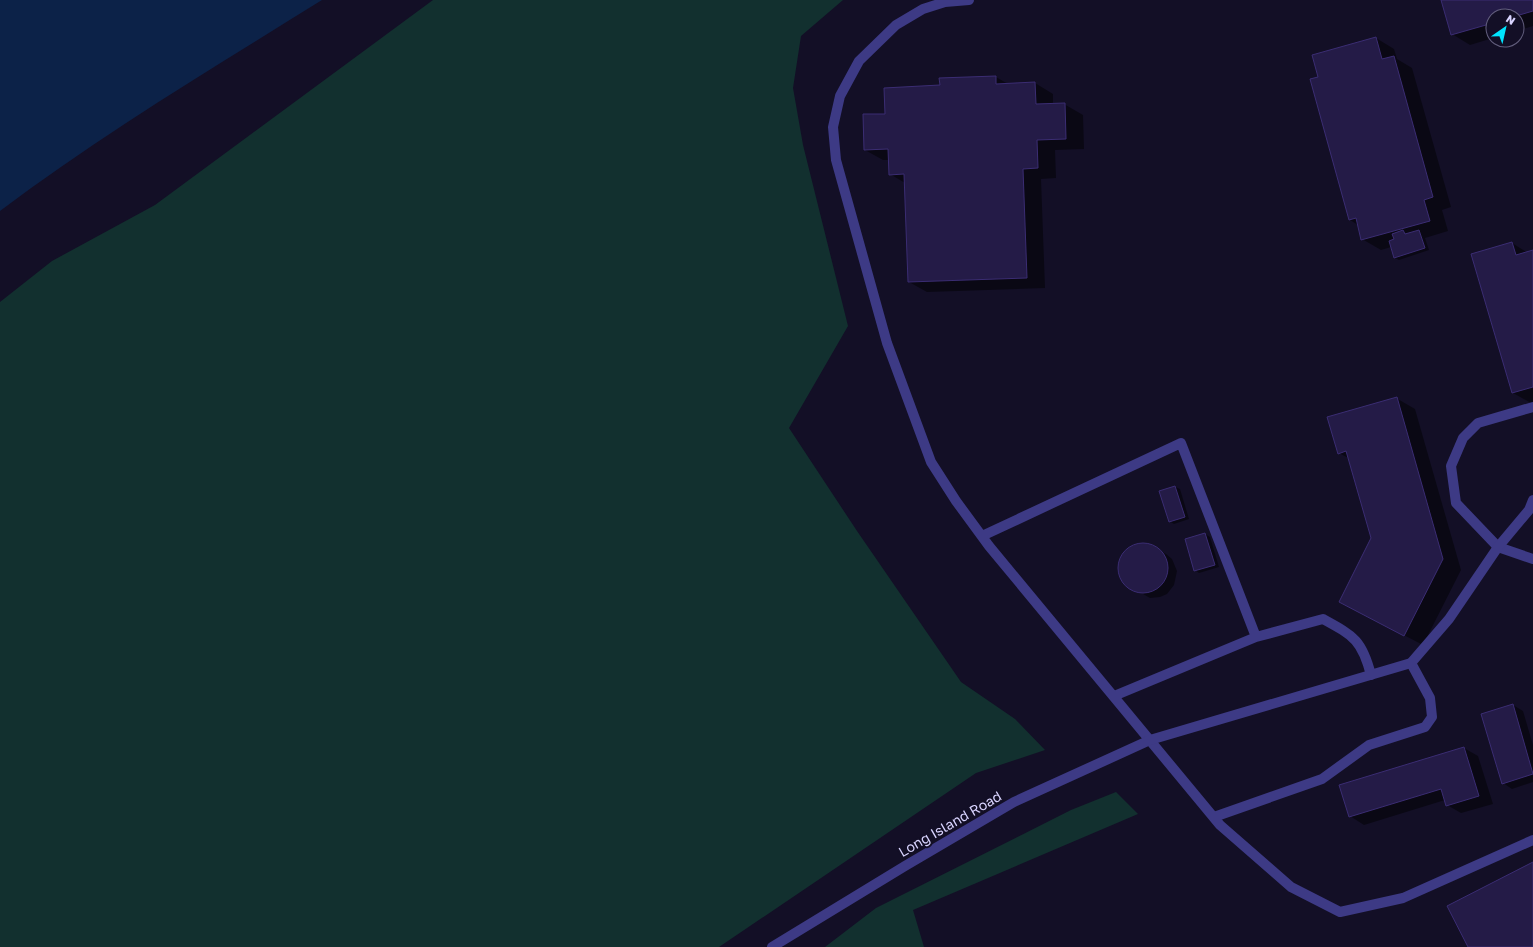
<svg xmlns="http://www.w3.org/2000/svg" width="1533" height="947" font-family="'Golos Text',sans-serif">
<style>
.green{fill:#12302f}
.water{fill:#0c2248}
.shadow{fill:#0007}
.building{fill:#241b47;stroke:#3b2d73}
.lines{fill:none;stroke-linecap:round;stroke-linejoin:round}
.service{stroke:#3d3a85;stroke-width:10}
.minor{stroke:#3d3a85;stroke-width:10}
.labels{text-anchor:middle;stroke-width:4;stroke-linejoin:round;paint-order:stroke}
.street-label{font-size:14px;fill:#d9d4ff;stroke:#130f26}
</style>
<rect width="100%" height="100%" fill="#130f26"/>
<path class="green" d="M433 0H843L801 36 793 88 803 145 848 326 789 428 857 531 961 682 1015 719 1045 750 976 773 719 947H0V302L52 261 155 205Z
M1116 792 1138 814 913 910 924 947H825L876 908 1071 810Z"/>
<path class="water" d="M0 0H322C213 68 102 134 0 211Z"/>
<path class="shadow" d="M1442 0H1533V26L1517 31V16H1493V38L1470 45 1452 34Z
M1376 38 1394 49 1397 59 1412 68 1451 207 1442 210 1448 231 1425 238 1429 250 1399 260 1395 258 1391 247 1381 250 1362 239 1358 225 1350 220 1319 78Z
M996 77 1008 84 1035 83 1053 94V105L1064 104 1083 115 1084 149 1055 150 1056 178 1041 179 1045 288 927 292 909 282 905 183 890 174 889 160H883L865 150 941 86Z
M1512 243 1528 253 1533 251V403H1531L1513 393Z
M1396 398 1415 409 1461 570 1423 645 1340 602 1372 539 1350 459 1339 453Z
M1175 487 1180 489 1189 519 1174 524 1169 521Z
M1205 534 1210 537 1219 567 1199 573 1195 570Z
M1146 544 1166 554 1172 559 1177 571 1174 585 1167 594 1160 597 1150 598 1136 590 1126 584 1121 576 1119 568 1122 558 1129 549 1135 546Z
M1513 705 1523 711 1533 745V782L1512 789 1503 783Z
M1464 748 1478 756 1493 804 1461 813 1447 805 1445 800 1364 825 1350 816Z"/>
<path class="building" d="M1441 0H1533V11L1516 16H1493V23L1451 35Z
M1376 37 1382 59 1394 56 1433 197 1424 200 1430 221 1361 240 1356 218 1349 220 1310 79 1318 77 1312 55Z
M996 76V84L1035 82 1036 104 1065 103 1066 139 1037 140 1038 168 1023 169 1027 278 908 282 904 174 889 175 888 149 864 150 863 114H885L884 88 940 85 939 78Z
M1403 230 1405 234 1419 230 1425 248 1394 258 1389 241 1394 239 1392 234Z
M1512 242 1516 255 1533 250V387L1512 393 1471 254Z
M1397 397 1443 559 1404 636 1339 602 1371 538 1346 451 1338 454 1327 417Z
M1175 486 1185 517 1169 522 1159 491Z
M1205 533 1215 565 1194 571 1185 539Z
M1118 568a25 25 0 1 1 50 0a25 25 0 1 1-50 0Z
M1513 704 1533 774 1502 784 1481 714Z
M1464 747 1479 796 1446 806 1441 789 1349 817 1339 785Z
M1533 862V947H1468L1447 906Z"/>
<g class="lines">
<path class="service" d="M969 0 945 2 923 9 896 25 859 61 840 96 833 127 836 160 887 343 931 462 956 501 989 546 1220 825 1291 887 1340 912 1403 898 1533 840
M1533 407 1478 423 1463 438 1451 466 1456 503 1498 547 1533 559
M982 536 1181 443 1256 637 1323 619C1354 636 1362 640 1371 675
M1114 696 1256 637
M1214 817 1322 779 1369 745 1425 727 1432 717 1430 698 1411 663"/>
<path class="minor" d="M772 947 905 866 1014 802 1150 740 1411 663 1449 619 1498 547 1529 510 1533 500"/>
</g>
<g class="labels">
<g class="street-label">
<text transform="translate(950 824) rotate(-30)" y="5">Long Island Road</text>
</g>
</g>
<g transform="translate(1505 28) rotate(34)"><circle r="19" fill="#130f26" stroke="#625e7d"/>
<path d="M0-3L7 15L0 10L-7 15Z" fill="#00e5ff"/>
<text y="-6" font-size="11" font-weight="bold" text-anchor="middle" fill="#d9d4ff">N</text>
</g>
</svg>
